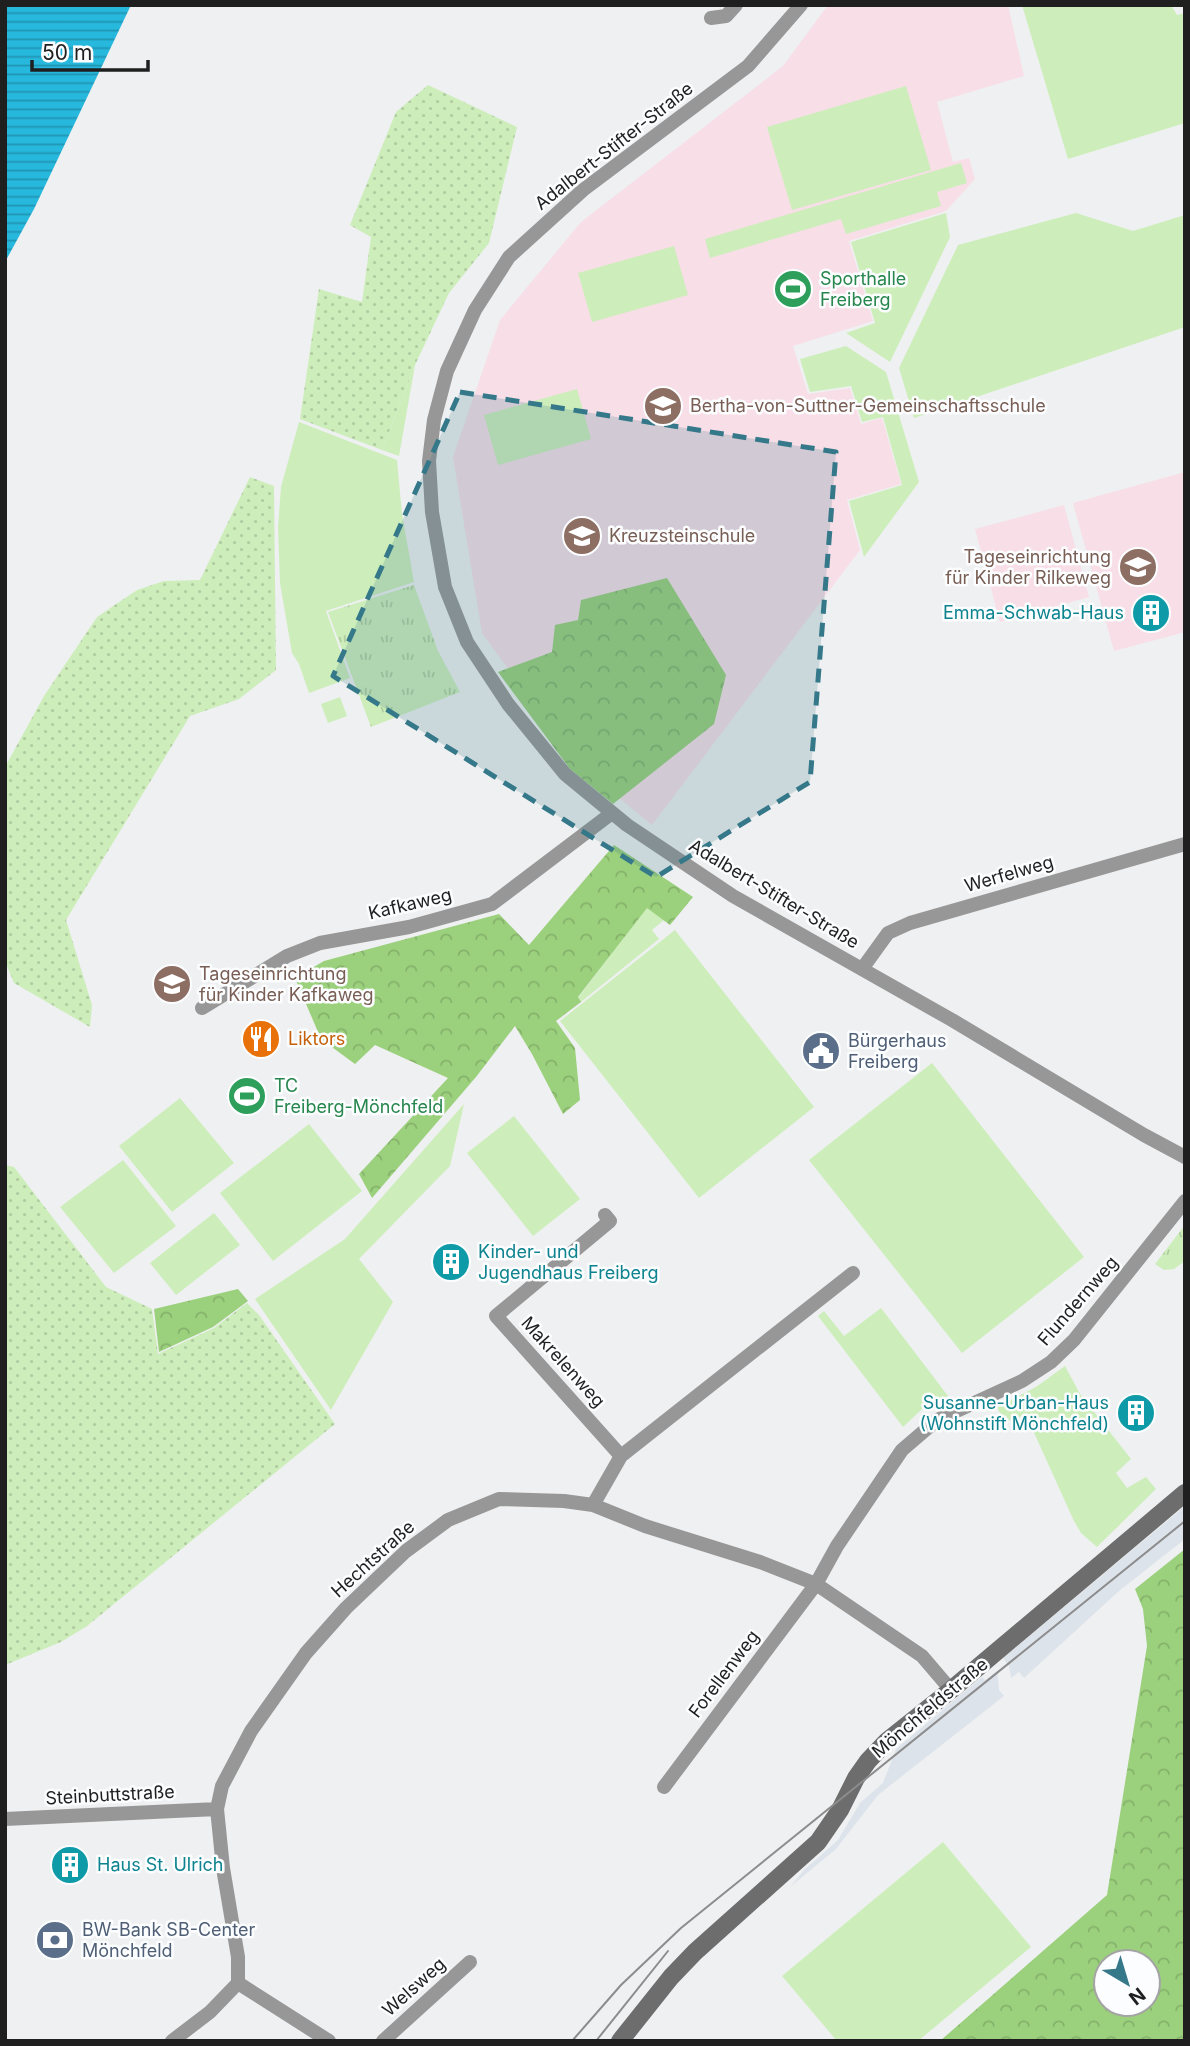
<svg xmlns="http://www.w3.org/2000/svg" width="1190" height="2046" font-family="Inter,sans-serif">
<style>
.built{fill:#dde3ea}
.education{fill:#f8dee7}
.grass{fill:#cdeebb}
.forest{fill:url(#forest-crowns);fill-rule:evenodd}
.park{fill:url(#park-tufts)}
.garden{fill:url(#garden-dots)}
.water{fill:url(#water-rules)}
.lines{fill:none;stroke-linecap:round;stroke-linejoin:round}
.minor{stroke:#989797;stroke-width:14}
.secondary{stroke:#6e6d6d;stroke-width:18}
.tram{stroke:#8c8c8d;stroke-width:2}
.marked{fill:#357889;fill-opacity:0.2;stroke:#357889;stroke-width:5;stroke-dasharray:14 9;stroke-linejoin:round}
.labels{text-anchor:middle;stroke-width:5;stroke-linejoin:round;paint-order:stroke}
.street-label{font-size:18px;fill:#1f1f1f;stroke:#fcfdfe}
.leisure-label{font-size:18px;fill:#27864d;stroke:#fcfdfe;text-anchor:start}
.education-label{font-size:18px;fill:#785e54;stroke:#fcfdfe;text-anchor:start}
.culture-label{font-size:18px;fill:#0d838f;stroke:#fcfdfe;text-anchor:end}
.food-label{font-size:18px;fill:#c56008;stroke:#fcfdfe;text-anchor:start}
.service-label{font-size:18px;fill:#4e5e75;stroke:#fcfdfe;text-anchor:start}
</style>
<defs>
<pattern id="forest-crowns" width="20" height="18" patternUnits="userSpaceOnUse" patternTransform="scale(1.75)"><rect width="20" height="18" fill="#9bd07c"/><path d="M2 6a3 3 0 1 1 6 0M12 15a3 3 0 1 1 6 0" fill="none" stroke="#85b26b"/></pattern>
<pattern id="park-tufts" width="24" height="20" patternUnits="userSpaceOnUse" patternTransform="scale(1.75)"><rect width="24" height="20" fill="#cdeebb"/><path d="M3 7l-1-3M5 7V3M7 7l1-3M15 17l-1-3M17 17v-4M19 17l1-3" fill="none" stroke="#b0cca0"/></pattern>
<pattern id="garden-dots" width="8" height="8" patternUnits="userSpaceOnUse" patternTransform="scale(1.75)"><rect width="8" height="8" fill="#cdeebb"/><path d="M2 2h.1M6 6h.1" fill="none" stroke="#b0cca0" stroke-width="1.8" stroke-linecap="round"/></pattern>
<pattern id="water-rules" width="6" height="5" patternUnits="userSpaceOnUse" patternTransform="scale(1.75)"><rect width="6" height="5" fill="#26b8dd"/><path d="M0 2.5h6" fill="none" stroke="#2095b3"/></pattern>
</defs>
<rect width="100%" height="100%" fill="#eff0f1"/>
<path class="built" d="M1185 1506V1539L1119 1591 1024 1678 1019 1672 1011 1678 1009 1666 1003 1658Z
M997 1671 999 1690 1004 1696 878 1795 836 1849 790 1887 804 1870 838 1840 860 1803 883 1783 896 1749 982 1677 985 1680Z"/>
<path class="education" d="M828 5H1008L1024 76 937 102 953 162 969 158 975 179 946 211 849 241 873 321 793 346 808 394 850 388 861 424 882 418 901 484 847 500 860 550 652 825 577 763 482 633 453 457 500 320 581 222 783 66Z
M1185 472V632L1114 651 1073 503Z
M1064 505 1089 597 1000 622 975 529Z"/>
<path class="grass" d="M1022 5H1171L1177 15 1185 13V123L1068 159Z
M906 86 931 170 792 210 767 127Z
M961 163 967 183 937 192 941 206 846 234 841 219 710 258 705 239Z
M946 213 950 237 890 362 846 333 875 323 851 242Z
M1076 213 1133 231 1185 215V327L914 418 899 368 958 245Z
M674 246 688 295 592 322 578 273Z
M846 346 886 372 919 482 864 557 849 501 902 485 883 417 862 422 851 386 810 392 800 359Z
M415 365 399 456 382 450Z
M577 389 591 439 498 465 484 415Z
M299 422 397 460 402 514 414 582 326 611 350 678 309 693 299 664 292 653 280 583 278 527 281 487Z
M340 697 347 716 328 723 321 704Z
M647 907 664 920 652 930 659 939 581 1002 578 998Z
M675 930 814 1107 699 1198 560 1021Z
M932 1063 1084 1257 962 1353 809 1160Z
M180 1098 234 1163 172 1212 119 1146Z
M464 1104 450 1166 359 1259 393 1302 331 1410 255 1299 345 1239Z
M514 1116 580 1199 533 1236 467 1153Z
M309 1124 362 1191 273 1261 220 1193Z
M123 1160 176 1226 114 1273 60 1207Z
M214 1213 240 1245 176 1295 150 1263Z
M881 1308 948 1396 921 1410 903 1427 818 1316 824 1311 844 1336Z
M1065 1366 1080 1394 1131 1459 1116 1473 1127 1488 1146 1477 1156 1489 1097 1547 1081 1533 1074 1521 1026 1415 999 1424 996 1419 1001 1415 997 1407 1036 1387Z
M943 1842 1031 1947 918 2041H837L782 1976Z"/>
<path class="forest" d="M667 578 726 675 714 724 613 804 570 769 498 672 552 652 555 625 578 620 581 600Z
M614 845 693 897 670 925 647 908 578 997 581 1002 556 1021 575 1048 580 1100 563 1114 532 1054 515 1026 476 1077 372 1198 359 1174 448 1078 375 1045 355 1064 321 1039 295 978 324 961 499 914 529 945Z
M238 1289 248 1301 213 1327 159 1352 154 1309Z
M1185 1549V2041H940L1107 1895 1147 1646 1143 1609 1135 1589ZM1106 1962H1148V2004H1106Z"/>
<path class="park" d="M414 585 438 651 460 692 371 727 328 612Z
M1185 1225V1261L1174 1269 1164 1270 1155 1264Z"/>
<path class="garden" d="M428 85 517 127 489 243 449 293 415 365 382 450 300 419 319 289 362 302 371 237 350 225 396 112Z
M250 477 274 486 276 670 239 699 190 716 66 920 92 1005 90 1027 14 983 5 961V767L44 696 97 617 137 590 164 581 200 580Z
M5 1165 14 1167 106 1287 152 1309 158 1354 214 1328 247 1303 259 1315 335 1424 87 1626 61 1642 5 1665Z"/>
<path class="water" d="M5 5H131L34 209 5 262Z"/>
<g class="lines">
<path class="minor" d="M801 5 748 66 583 190 509 257 475 310 447 371 434 420 429 461 432 512 445 587 467 642 508 704 565 774 627 825 733 896 952 1020 1144 1135 1185 1157
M711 18 726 16 736 5
M862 969 888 933 910 923 1185 844
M202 1008 287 956 320 943 409 927 492 904 612 813
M605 1215 610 1221 496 1316 621 1456
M593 1505 621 1456 853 1273
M664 1787 816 1584 837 1546 902 1450 937 1420 1022 1381 1051 1362 1074 1340 1185 1201
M5 1819 217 1809
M238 1983 329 2041
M172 2041 210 2012 238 1983V1957L223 1868 217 1809 222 1786 251 1731 306 1653 346 1608 406 1551 448 1520 499 1499 564 1501 593 1505 645 1526 760 1562 816 1584 922 1656 951 1690
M383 2041 470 1962"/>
<path class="secondary" d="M620 2041 671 1977 695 1952 818 1842 840 1810 856 1778 868 1761 887 1741 951 1690 1185 1493"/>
<path class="tram" d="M572 2041 621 1985 681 1928 1185 1521
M596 2041 668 1951"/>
</g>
<path class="marked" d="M460 392 836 452 810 782 656 877 333 676Z"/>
<defs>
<symbol id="stadium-disc" viewBox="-11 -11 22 22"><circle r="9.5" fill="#2e9e5b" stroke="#fcfdfe"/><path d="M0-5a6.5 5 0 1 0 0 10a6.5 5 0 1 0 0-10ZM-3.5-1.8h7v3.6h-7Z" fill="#fff"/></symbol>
<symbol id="school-disc" viewBox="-11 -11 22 22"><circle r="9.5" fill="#8d6e63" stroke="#fcfdfe"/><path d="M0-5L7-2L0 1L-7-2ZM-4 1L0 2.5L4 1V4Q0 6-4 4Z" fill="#fff"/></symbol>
<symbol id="building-disc" viewBox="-11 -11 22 22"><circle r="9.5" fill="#0f9aa8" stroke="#fcfdfe"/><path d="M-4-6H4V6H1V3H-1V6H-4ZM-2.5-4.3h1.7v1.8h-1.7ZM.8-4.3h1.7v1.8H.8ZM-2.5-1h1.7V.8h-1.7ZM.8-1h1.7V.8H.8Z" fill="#fff"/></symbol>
<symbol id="restaurant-disc" viewBox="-11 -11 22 22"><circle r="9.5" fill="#e8710a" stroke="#fcfdfe"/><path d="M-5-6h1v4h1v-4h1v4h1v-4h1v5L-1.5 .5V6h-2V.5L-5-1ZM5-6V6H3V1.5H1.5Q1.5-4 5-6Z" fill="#fff"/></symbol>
<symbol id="civic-disc" viewBox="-11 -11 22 22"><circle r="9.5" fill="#5c6f8a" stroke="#fcfdfe"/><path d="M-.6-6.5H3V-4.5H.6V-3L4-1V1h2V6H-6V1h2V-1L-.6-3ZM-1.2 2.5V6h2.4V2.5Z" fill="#fff"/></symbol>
<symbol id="bank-disc" viewBox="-11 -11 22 22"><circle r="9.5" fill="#5c6f8a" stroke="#fcfdfe"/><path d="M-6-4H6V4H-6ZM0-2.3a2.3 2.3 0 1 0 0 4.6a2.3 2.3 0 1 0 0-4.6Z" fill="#fff"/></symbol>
</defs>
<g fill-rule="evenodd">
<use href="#stadium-disc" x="771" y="267" width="44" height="44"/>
<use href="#school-disc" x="641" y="384" width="44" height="44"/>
<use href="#school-disc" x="560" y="514" width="44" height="44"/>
<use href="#school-disc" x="1116" y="545" width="44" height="44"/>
<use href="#building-disc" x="1129" y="591" width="44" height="44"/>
<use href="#school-disc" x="150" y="962" width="44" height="44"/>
<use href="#restaurant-disc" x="239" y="1017" width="44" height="44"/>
<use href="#civic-disc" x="799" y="1029" width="44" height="44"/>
<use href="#stadium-disc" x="225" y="1074" width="44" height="44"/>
<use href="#building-disc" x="429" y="1240" width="44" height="44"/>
<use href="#building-disc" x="1114" y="1391" width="44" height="44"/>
<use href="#building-disc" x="48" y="1843" width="44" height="44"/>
<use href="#bank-disc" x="33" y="1918" width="44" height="44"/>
</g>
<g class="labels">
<g class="street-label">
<text transform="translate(614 146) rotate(-38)" y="6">Adalbert-Stifter-Straße</text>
<text transform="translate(1009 874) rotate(-16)" y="6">Werfelweg</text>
<text transform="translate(774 894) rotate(31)" y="6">Adalbert-Stifter-Straße</text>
<text transform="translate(410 904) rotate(-13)" y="6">Kafkaweg</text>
<text transform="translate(1078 1301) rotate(-49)" y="6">Flundernweg</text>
<text transform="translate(563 1362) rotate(48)" y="6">Makrelenweg</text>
<text transform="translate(373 1559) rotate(-42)" y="6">Hechtstraße</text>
<text transform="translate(724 1674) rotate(-53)" y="6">Forellenweg</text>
<text transform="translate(930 1708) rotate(-40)" y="6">Mönchfeldstraße</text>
<text transform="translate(110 1795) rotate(-3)" y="6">Steinbuttstraße</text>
<text transform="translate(414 1987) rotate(-42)" y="6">Welsweg</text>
</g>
<g class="leisure-label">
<text x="820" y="285">Sporthalle<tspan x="820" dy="21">Freiberg</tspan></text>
<text x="274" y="1092">TC<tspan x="274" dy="21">Freiberg-Mönchfeld</tspan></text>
</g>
<g class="education-label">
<text x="690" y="412">Bertha-von-Suttner-Gemeinschaftsschule</text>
<text x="609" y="542">Kreuzsteinschule</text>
<text x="1111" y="563" text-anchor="end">Tageseinrichtung<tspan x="1111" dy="21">für Kinder Rilkeweg</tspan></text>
<text x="199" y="980">Tageseinrichtung<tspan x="199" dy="21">für Kinder Kafkaweg</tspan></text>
</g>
<g class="culture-label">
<text x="1124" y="619">Emma-Schwab-Haus</text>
<text x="478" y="1258" text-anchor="start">Kinder- und<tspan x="478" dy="21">Jugendhaus Freiberg</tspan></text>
<text x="1109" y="1409">Susanne-Urban-Haus<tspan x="1109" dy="21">(Wohnstift Mönchfeld)</tspan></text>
<text x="97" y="1871" text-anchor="start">Haus St. Ulrich</text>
</g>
<g class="food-label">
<text x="288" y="1045">Liktors</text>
</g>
<g class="service-label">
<text x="848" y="1047">Bürgerhaus<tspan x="848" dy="21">Freiberg</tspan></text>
<text x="82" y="1936">BW-Bank SB-Center<tspan x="82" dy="21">Mönchfeld</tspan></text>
</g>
</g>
<rect width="1190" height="2046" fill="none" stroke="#1f1f1f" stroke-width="14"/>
<g transform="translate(1127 1983) rotate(142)"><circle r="33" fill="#fcfdfe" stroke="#a4a4a5" stroke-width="2"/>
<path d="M0-5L12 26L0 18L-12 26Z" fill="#357889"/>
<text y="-10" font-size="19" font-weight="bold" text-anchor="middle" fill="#1f1f1f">N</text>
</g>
<path d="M32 60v10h116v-10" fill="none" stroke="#1f1f1f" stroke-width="3.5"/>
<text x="42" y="60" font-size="21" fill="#1f1f1f" stroke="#fcfdfe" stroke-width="5" paint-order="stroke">50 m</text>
</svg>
